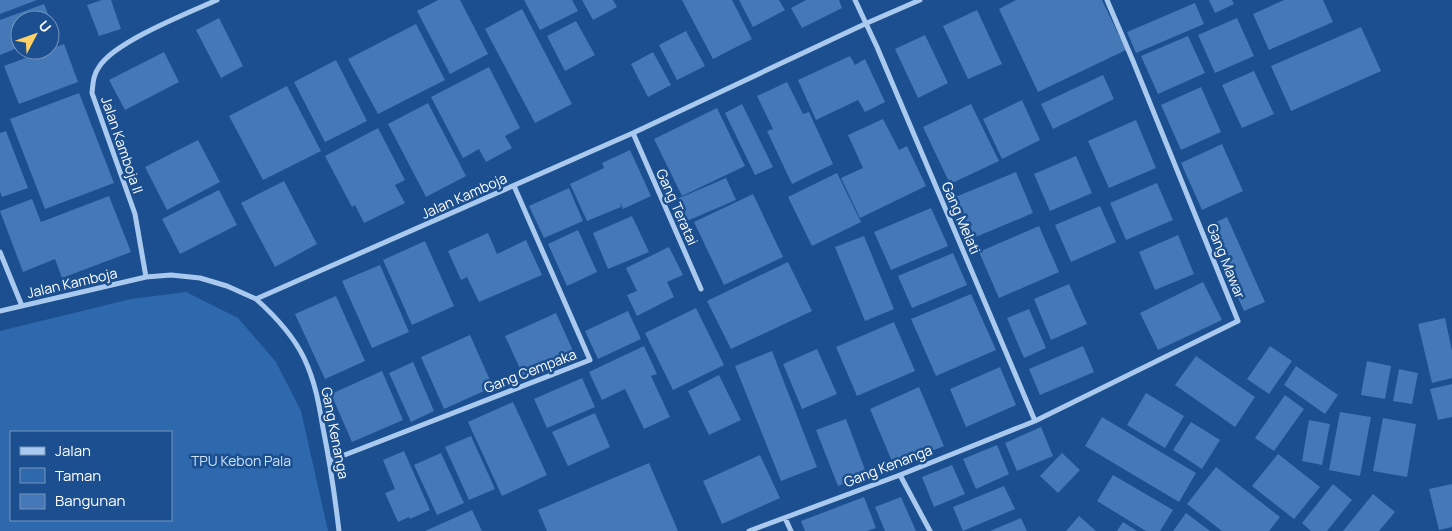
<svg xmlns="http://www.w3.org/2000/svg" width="1452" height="531" font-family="Manrope,sans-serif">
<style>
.green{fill:#2e69ad;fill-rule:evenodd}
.building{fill:#4478b7}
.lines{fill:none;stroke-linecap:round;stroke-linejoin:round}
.street{stroke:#a9c9ee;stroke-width:5}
.labels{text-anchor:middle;stroke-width:5;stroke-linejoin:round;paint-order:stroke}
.street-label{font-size:14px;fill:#fff;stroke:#1b4f8f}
.park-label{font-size:14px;fill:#cfe3fa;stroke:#1b4f8f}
</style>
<rect width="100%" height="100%" fill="#1b4f8f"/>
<path class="green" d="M186 292 238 318 276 362 301 411 328 531H0V331L131 299ZM11 432H171V520H11Z"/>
<path class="building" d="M0 0H37L0 14Z
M102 0H111L121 29 99 36 87 5Z
M438 0H460L488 54 450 74 417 11Z
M524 0H572L578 11 540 30Z
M582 0H613L617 7 593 20Z
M682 0H732L752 39 713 59Z
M739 0H779L785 10 753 27Z
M806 0H839L842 8 802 28 791 8Z
M1016 0H1102L1126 50 1038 92 999 9Z
M1209 0H1232L1234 4 1215 13Z
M1284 0H1323L1333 22 1269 50 1253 14Z
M1195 3 1204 24 1136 53 1127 32Z
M44 4 56 34 50 36V20H20V47L0 55V20Z
M522 9 572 104 535 123 485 29Z
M977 10 1002 64 968 79 943 26Z
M219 18 243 66 221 78 196 30Z
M1237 18 1254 56 1215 73 1198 35Z
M576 21 595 55 565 71 547 36Z
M416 24 445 80 378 114 348 59Z
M1361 27 1381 71 1291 111 1271 66Z
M686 31 705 66 677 80 659 45Z
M925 35 948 83 918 98 895 49Z
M1188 36 1205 73 1158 94 1141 56Z
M64 44 78 82 19 104 4 66 47 50H50V49Z
M164 52 179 82 125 110 109 80Z
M653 52 671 85 648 97 631 64Z
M850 56 855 65 865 59 885 102 865 112 858 100 816 120 798 80Z
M336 60 367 121 325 142 294 82Z
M489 67 520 128 505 136 512 148 486 162 479 149 463 158 431 97Z
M1254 71 1274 114 1242 128 1222 85Z
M1103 75 1114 99 1053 129 1041 104Z
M787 82 803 114 809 112 833 164 792 184 767 131 773 129 757 96Z
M287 86 321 151 263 180 229 116Z
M1201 87 1221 132 1181 150 1161 105Z
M79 93 114 183 45 209 10 119Z
M1022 100 1040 140 1002 159 983 119Z
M428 103 466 176 426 197 388 124Z
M742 104 773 167 755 175 725 113Z
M971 104 999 161 950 184 923 127Z
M717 108 745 166 682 196 654 139Z
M883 119 899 150 907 146 926 186 860 218 841 178 863 168 848 135Z
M1136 120 1156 168 1109 188 1088 141Z
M378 128 405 180 395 185 405 203 364 223 355 205 352 207 325 156Z
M6 131 28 188 2 197 0 192V133Z
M198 140 220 182 167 210 145 167Z
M1222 144 1243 191 1202 210 1181 163Z
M630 150 651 196 623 209 620 202 621 207 587 221 570 184 604 168 602 163Z
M1076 156 1092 193 1050 211 1034 174Z
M1016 172 1033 213 971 239 953 198Z
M837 173 861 222 812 246 788 197Z
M726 178 736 200 687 221 677 199Z
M284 181 317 244 275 267 241 203Z
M1157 183 1173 220 1126 240 1110 203Z
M569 188 583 221 544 238 529 206Z
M219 190 237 225 180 254 162 219Z
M753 194 783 257 724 285 694 222Z
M109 196 131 252 62 278 55 259 23 272 0 211 32 199 41 222Z
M1100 206 1116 242 1071 262 1055 225Z
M931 208 948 246 891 270 874 232Z
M632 216 649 252 608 269 593 233Z
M1227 217 1265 302 1244 311 1206 227Z
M1039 226 1059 272 999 298 979 252Z
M578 230 597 272 567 286 548 244Z
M488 233 497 254 526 240 542 275 479 302 467 277 461 280 448 251Z
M1178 235 1194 274 1155 290 1139 252Z
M864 236 894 309 865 321 835 247Z
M425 241 454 306 412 325 383 260Z
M669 247 683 275 667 282 674 297 637 316 627 295 637 291 626 268Z
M953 253 967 285 912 308 898 276Z
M788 262 812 311 731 349 707 301Z
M380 265 409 332 372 348 342 281Z
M1203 282 1222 320 1158 350 1140 313Z
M1069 284 1087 324 1051 340 1034 299Z
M971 294 996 350 936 376 911 319Z
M336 296 365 361 325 379 295 314Z
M696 308 724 365 673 390 645 333Z
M1029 309 1046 348 1024 358 1007 318Z
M628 311 641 339 598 359 585 331Z
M556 313 574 353 523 375 505 336Z
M1445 318 1452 351V378L1432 383 1418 324Z
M894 322 915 371 857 396 836 347Z
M470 335 493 387 444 409 421 357Z
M644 346 657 374 651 376 670 417 644 429 625 389 602 400 589 372Z
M1083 346 1094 372 1040 395 1029 369Z
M1270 346 1292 361 1269 394 1247 379Z
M817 349 837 394 802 409 783 364Z
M772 351 817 467 781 481 735 366Z
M1196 356 1255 397 1235 427 1175 385Z
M1367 361 1391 366 1385 399 1361 395Z
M413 362 434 411 411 422 389 373Z
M1296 366 1338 395 1325 414 1284 385Z
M1000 367 1016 405 966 427 950 389Z
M1399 369 1418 373 1412 404 1393 401Z
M382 371 403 420 352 442 331 394Z
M719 375 741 420 709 435 688 391Z
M582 378 595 407 547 428 534 399Z
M1452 384V417L1438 420 1430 389Z
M919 387 944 446 894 466 870 409Z
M1146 393 1184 416 1165 448 1127 425Z
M1285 395 1304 409 1274 451 1255 438Z
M513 402 547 475 502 496 468 422Z
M1340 412 1371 417 1360 476 1329 470Z
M595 413 610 447 568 466 552 432Z
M1102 417 1196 473 1179 502 1085 446Z
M1383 418 1416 424 1407 477 1373 471Z
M846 419 867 475 838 486 816 430Z
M1309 420 1330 424 1322 465 1302 461Z
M1191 422 1220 440 1202 469 1173 450Z
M1041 427 1053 456 1017 471 1005 443Z
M471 436 495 489 469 500 445 447Z
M997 445 1009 474 976 489 963 459Z
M404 451 430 510 410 519 409 517 398 522 385 493 395 489 383 460Z
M441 453 464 503 437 515 414 465Z
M1062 453 1080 470 1058 493 1040 476Z
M1278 454 1320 487 1294 519 1252 486Z
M760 455 780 498 722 524 703 481Z
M649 463 678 531H547L538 510Z
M952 465 965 494 934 507 922 477Z
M1216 467 1280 517 1269 531H1222L1187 504Z
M1113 475 1173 510 1160 531H1146L1097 501Z
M1333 484 1352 500 1327 531H1311L1302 523Z
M1452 484V527L1439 530 1429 489Z
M1004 486 1015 509 963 531 953 507Z
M1373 494 1395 512 1379 531H1343Z
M864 497 876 528 867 531H805L801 521Z
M901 497 916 531H885L875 507Z
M472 510 482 531H425Z
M1186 513 1210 531H1173Z
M1079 516 1096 531H1066Z
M1021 518 1027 531H990Z
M1123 522 1137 531H1117Z"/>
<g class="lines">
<path class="street" d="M855 0 877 47 1035 421
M633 133 701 289
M0 252 22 306
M146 277 135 214 92 93C93 84 93 75 99 67 114 42 188 13 217 0
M256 299C275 316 293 335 304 358 315 381 319 404 323 428 330 463 335 497 339 531
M0 311 146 277 171 275 200 278 227 286 256 299 633 133 867 23 920 0
M329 461 590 360 514 186
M900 475 930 531
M785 518 791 531
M749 531 900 475 1035 421 1238 321 1133 61 1107 0"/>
</g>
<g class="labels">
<g class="street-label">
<text transform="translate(122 145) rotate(71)" y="5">Jalan Kamboja II</text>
<text transform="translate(464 196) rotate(-24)" y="5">Jalan Kamboja</text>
<text transform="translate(677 207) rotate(66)" y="5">Gang Teratai</text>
<text transform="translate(961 218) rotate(67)" y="5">Gang Melati</text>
<text transform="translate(1226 261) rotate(68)" y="5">Gang Mawar</text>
<text transform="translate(72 283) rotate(-13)" y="5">Jalan Kamboja</text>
<text transform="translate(530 371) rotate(-21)" y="5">Gang Cempaka</text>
<text transform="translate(335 433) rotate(79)" y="5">Gang Kenanga</text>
<text transform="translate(888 466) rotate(-21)" y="5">Gang Kenanga</text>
</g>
<g class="park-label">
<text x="241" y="466">TPU Kebon Pala</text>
</g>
</g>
<rect x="10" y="431" width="162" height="90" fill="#1b4f8f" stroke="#7695bc"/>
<rect x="20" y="447" width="25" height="8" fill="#a9c9ee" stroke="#7695bc"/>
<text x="55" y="456" font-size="15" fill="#ffffff">Jalan</text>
<rect x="20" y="468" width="25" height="15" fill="#2e69ad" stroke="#7695bc"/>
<text x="55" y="481" font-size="15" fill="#ffffff">Taman</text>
<rect x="20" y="494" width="25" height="15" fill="#4478b7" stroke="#7695bc"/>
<text x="55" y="506" font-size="15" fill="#ffffff">Bangunan</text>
<g transform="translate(35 35) rotate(49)"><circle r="24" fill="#1b4f8f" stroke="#7695bc"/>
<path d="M0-4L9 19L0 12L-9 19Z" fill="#ffd166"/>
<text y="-8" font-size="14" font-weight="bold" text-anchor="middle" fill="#ffffff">U</text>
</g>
</svg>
